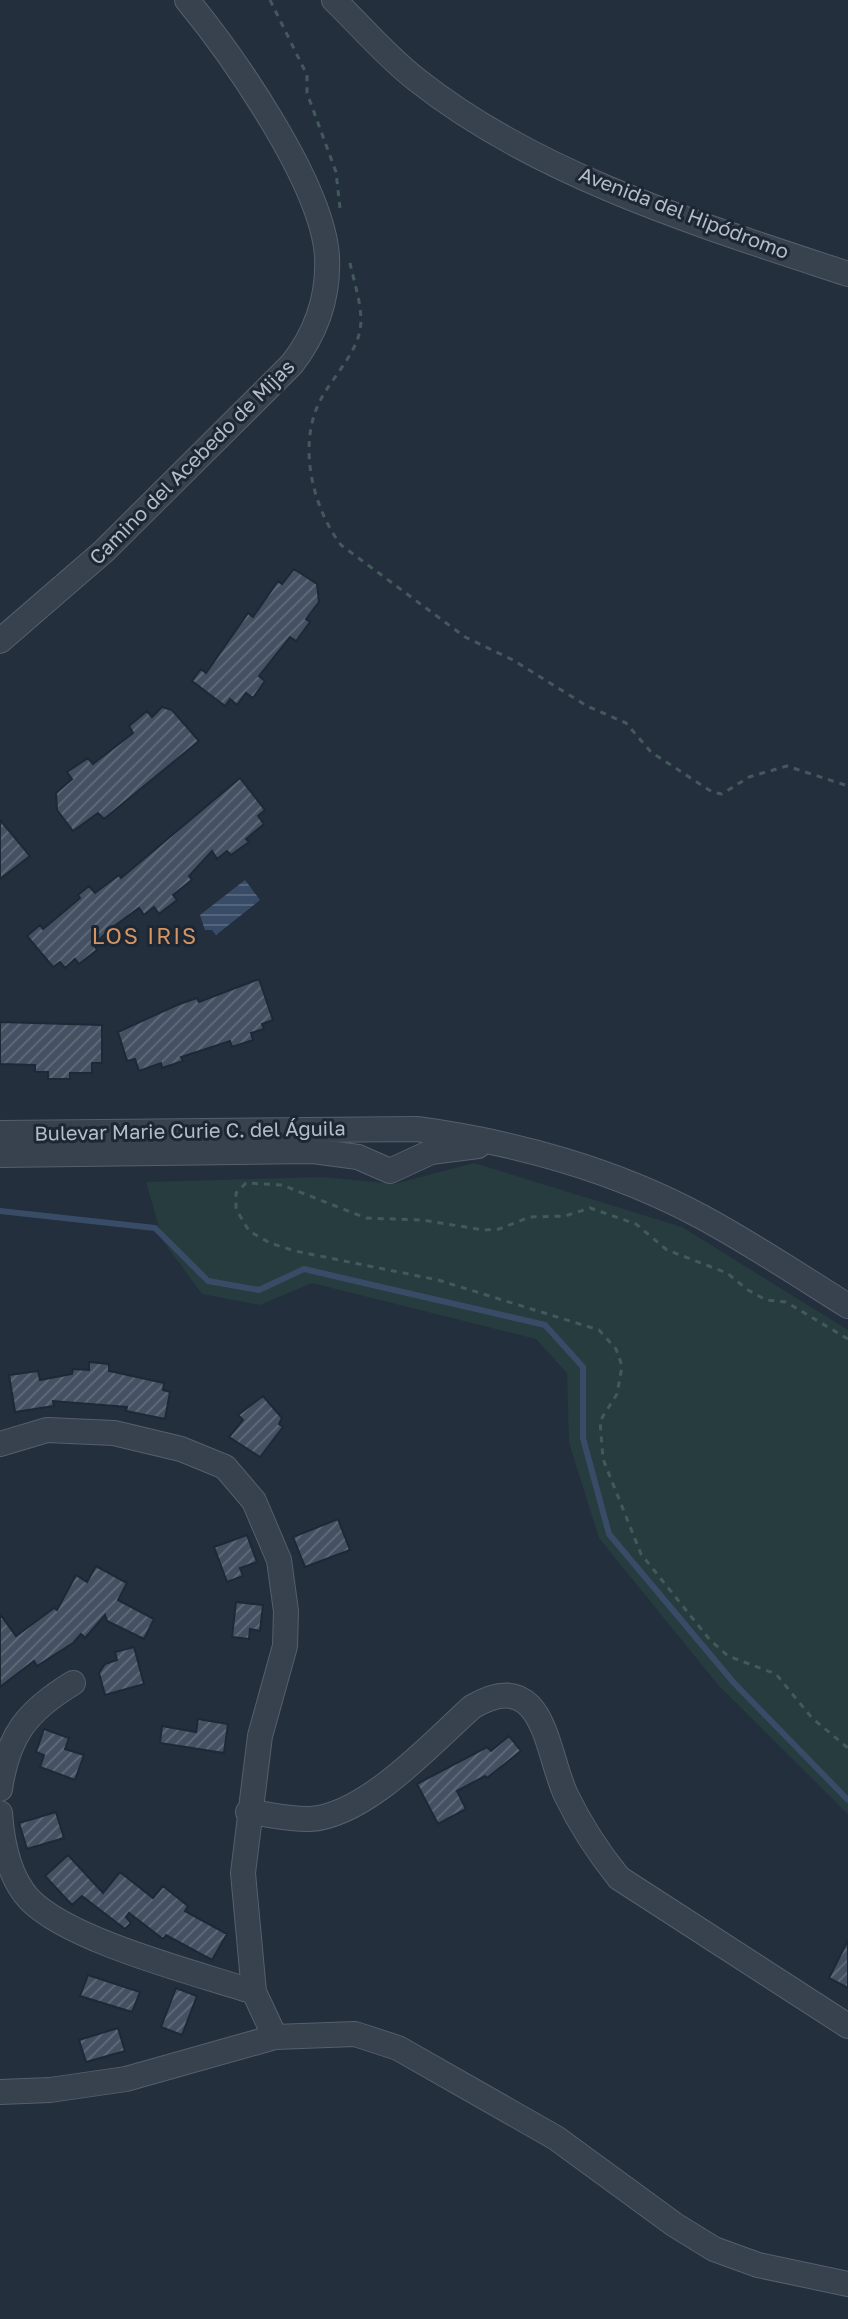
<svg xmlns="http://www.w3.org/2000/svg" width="848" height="2319" font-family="'Golos Text',sans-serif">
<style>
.grass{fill:#263c3f}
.water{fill:url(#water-rules)}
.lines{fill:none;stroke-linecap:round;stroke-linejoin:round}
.stream{stroke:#394c67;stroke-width:6}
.building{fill:url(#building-hatch);stroke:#1f2835;stroke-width:2}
.minor-casing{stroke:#565f6c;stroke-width:26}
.path{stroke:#44595c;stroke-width:3;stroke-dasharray:6 6;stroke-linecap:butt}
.minor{stroke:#38414e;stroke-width:24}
.labels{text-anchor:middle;stroke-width:6;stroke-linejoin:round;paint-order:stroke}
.street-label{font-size:20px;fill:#b4bcc9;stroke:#1d2633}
.neighbourhood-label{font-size:22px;letter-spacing:2px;fill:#d59563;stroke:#1d2633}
</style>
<defs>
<pattern id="water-rules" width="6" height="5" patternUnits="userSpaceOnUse" patternTransform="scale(2)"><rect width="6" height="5" fill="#394c67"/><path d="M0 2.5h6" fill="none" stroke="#53647b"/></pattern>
<pattern id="building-hatch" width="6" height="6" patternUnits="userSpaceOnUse" patternTransform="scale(2)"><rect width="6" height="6" fill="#455162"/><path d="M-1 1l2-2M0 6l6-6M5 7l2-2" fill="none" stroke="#5d6877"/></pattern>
</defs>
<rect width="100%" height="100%" fill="#242f3e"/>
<path class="grass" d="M474 1163 682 1227 848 1330V1814L719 1686 599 1538 569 1443 567 1373 536 1339 312 1283 260 1305 202 1294 163 1241 146 1182 323 1177 394 1184Z"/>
<path class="water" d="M245 880 260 900 216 935 212 930H205L200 915Z"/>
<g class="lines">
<path class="stream" d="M0 1211 155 1228 208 1281 259 1290 304 1269 545 1325 583 1367V1438L609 1534 734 1683 848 1800"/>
</g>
<path class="building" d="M294 569 317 584 319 602 306 619 310 622 296 641 290 637 259 676 265 681 253 698 246 693 237 705 230 699 225 706 192 681 201 669 206 673 248 613 253 617 278 581 282 584Z
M162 707 172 710 199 741 104 819 98 813 73 831 57 810 56 793 72 779 67 772 88 758 93 764 133 733 129 726 147 711 152 717Z
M240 778 265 810 258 816 264 824 246 839 249 842 231 855 227 851 217 859 212 851 189 876 192 880 173 895 177 900 159 914 154 907 144 915 139 908 109 930 94 945 97 950 79 964 75 959 65 968 60 962 53 967 27 936 40 925 43 929 80 898 78 895 89 886 95 893 119 875 121 878Z
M0 820 30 856 0 879Z
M259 979 273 1020 262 1024 264 1029 251 1033 253 1040 232 1047 230 1041 181 1057 183 1061 162 1068 161 1063 139 1071 135 1059 127 1061 118 1032 177 1005 197 998 199 1002Z
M0 1022 102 1025V1063H92V1073H70V1079H48V1072H35V1065L0 1064Z
M89 1362 109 1364V1371L164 1383 163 1390 170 1392 165 1419 126 1411 127 1407 53 1401 54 1406 15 1412 9 1375 38 1371 40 1380 72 1374 73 1369 89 1370Z
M263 1396 282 1418 279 1424 283 1427 260 1457 229 1437 243 1420 238 1415Z
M338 1519 350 1550 305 1567 293 1537Z
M247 1535 257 1562 240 1568 243 1576 227 1582 214 1547Z
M96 1566 127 1583 118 1600 154 1619 144 1639 107 1621 105 1615 85 1638 81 1634 73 1643 37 1666 34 1661 0 1687V1614L16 1636 54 1608 57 1610 76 1575 87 1582Z
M236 1602 263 1605 260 1631 250 1629 249 1639 232 1637Z
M134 1647 144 1684 105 1695 99 1673 105 1664 117 1660 115 1652Z
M198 1719 228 1724 224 1753 160 1743 162 1726 196 1732Z
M44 1729 69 1738 65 1749 84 1755 75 1780 40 1767 44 1755 36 1752Z
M509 1736 521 1751 487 1778 485 1776 457 1791 466 1809 438 1824 417 1784 487 1747 491 1751Z
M56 1812 64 1838 27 1849 19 1823Z
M68 1855 103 1893 120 1872 153 1898 163 1886 188 1906 185 1911 227 1934 212 1960 166 1935 163 1939 129 1913 126 1917 131 1923 125 1929 82 1896 72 1905 45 1876Z
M848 1940V1988L829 1978Z
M88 1975 140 1992 132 2012 80 1996Z
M176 1988 197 1996 182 2035 161 2027Z
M118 2028 125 2051 86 2062 79 2040Z"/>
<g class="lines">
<defs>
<path id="minor" d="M334 0C361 26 387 57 417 80 538 176 703 226 848 274
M0 641 104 551 292 364C316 333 329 296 327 256 322 183 233 56 187 0
M0 1133 417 1129C514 1142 615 1170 702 1217 752 1244 800 1276 848 1306
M0 1155 313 1151 358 1157 390 1171 431 1152 478 1146
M0 1444 47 1430 114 1433 181 1449 225 1467 254 1501 279 1560 286 1611 285 1646 260 1736 243 1873 254 1992 275 2037
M0 1789C8 1735 27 1711 73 1683
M248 1812C268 1814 291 1820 310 1819 366 1816 433 1742 472 1707 545 1664 546 1753 566 1795 581 1826 598 1852 619 1878L848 2026
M0 1813C2 1841 9 1877 29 1899 69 1941 196 1973 254 1992
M0 2092 50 2090 126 2079 275 2037 355 2034 398 2048 556 2138 675 2225 714 2249 758 2265 848 2284"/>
</defs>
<use href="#minor" class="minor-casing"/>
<path class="path" d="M270 0 307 75V93L336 172 340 208
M350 263C354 283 364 310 360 330 356 354 332 378 321 399 297 443 312 507 341 545L465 637 513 660 587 706 626 723 651 752 712 792 722 794 749 777 787 766 848 786
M848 1339 786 1302 766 1300 748 1290 727 1273 667 1250 636 1224 590 1208 565 1216 530 1217 499 1229 484 1230 422 1220 366 1218 282 1185 246 1183 236 1193V1209L249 1231 270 1243 295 1251 438 1280 599 1330 616 1349 622 1366 617 1394 600 1421 603 1459 641 1554 710 1640 728 1656 776 1674 812 1718 848 1748"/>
<use href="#minor" class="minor"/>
</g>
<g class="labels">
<g class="street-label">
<text transform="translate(684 213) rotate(21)" y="7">Avenida del Hipódromo</text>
<text transform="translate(192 462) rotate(-45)" y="7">Camino del Acebedo de Mijas</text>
<text transform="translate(190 1131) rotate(-1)" y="7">Bulevar Marie Curie C. del Águila</text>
</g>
<g class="neighbourhood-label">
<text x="145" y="944">LOS IRIS</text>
</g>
</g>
</svg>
